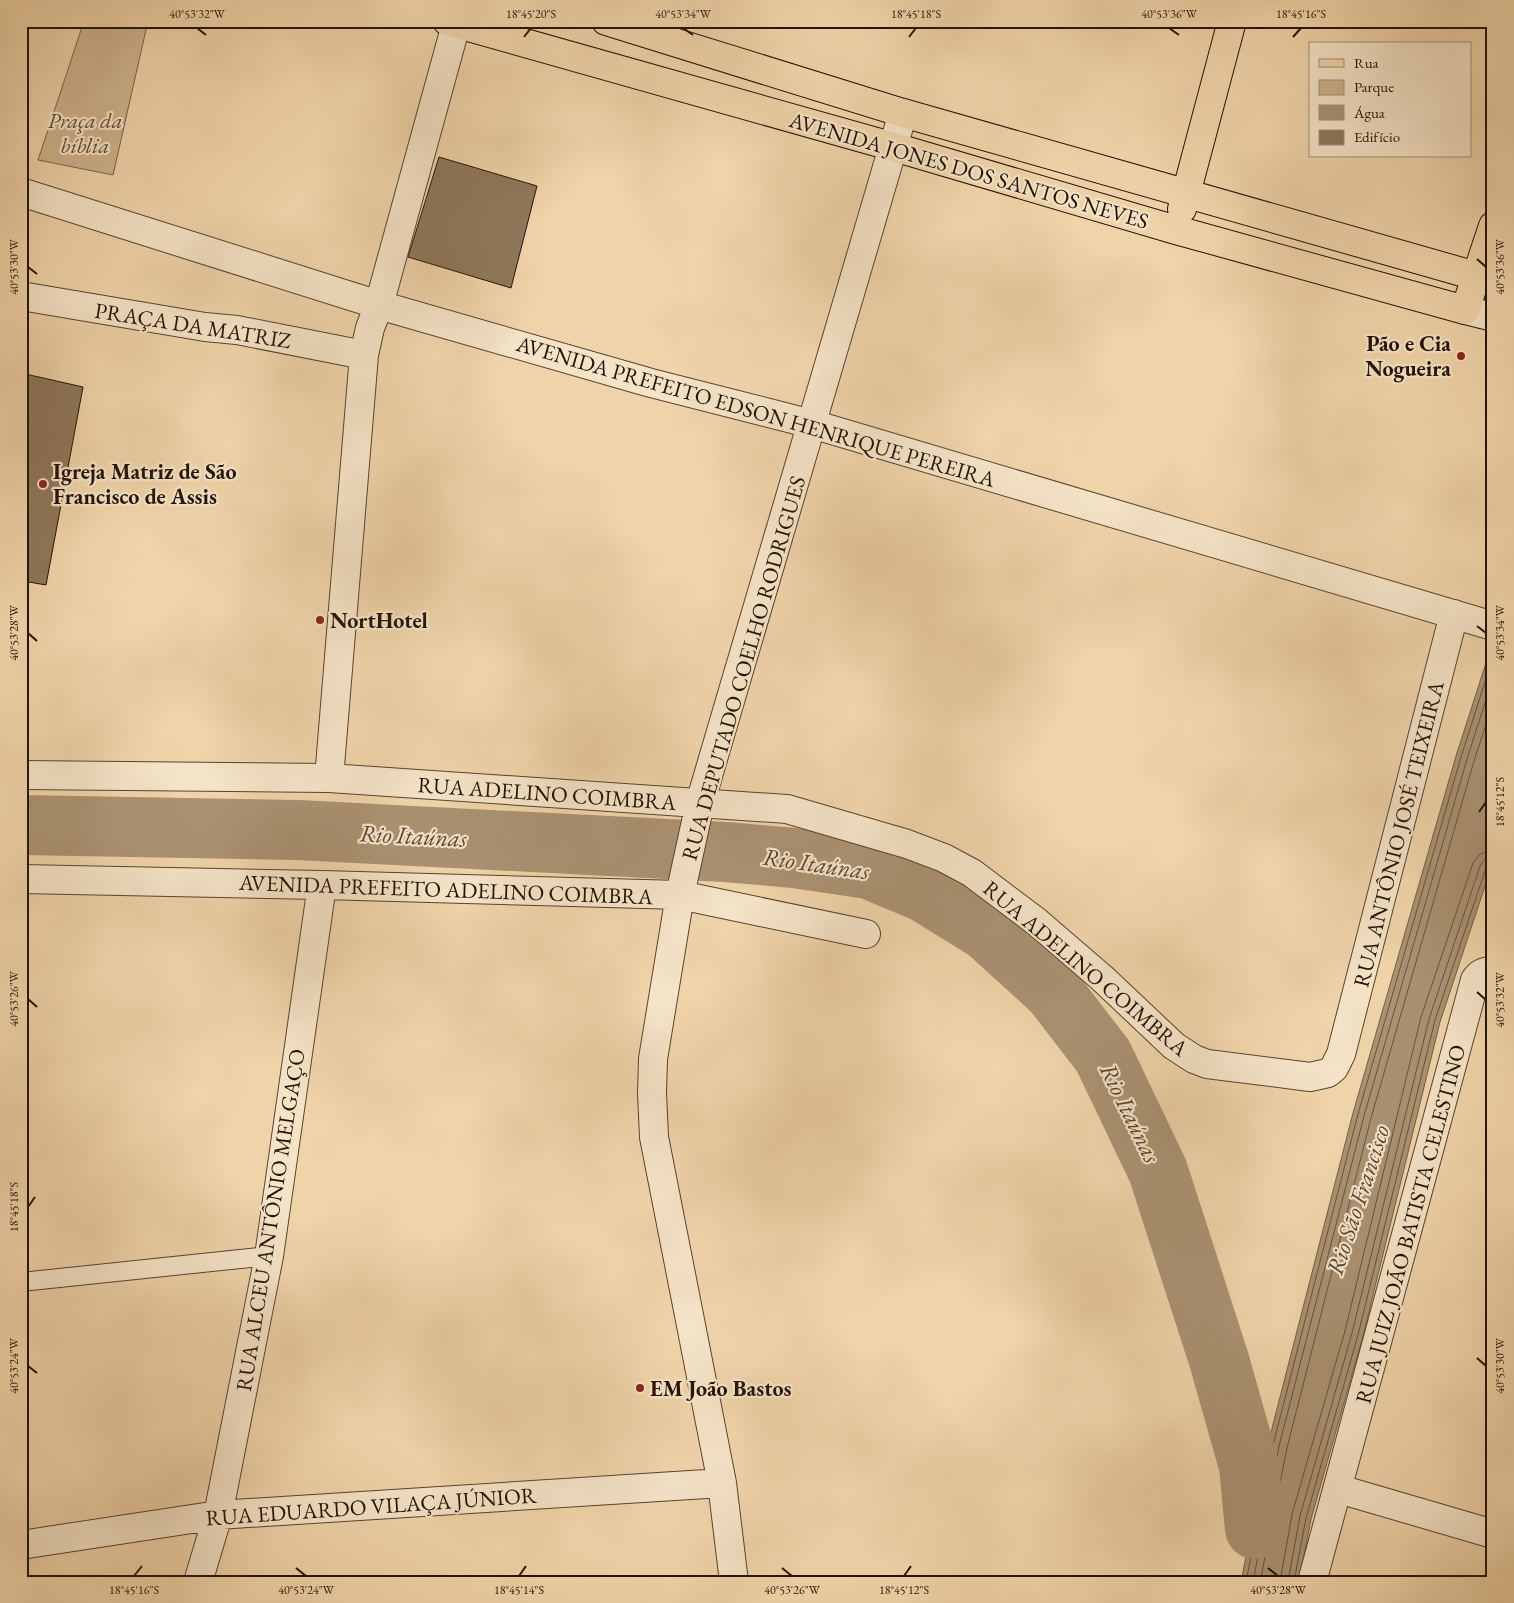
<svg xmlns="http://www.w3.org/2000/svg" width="1514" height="1603" font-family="'EB Garamond',serif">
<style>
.green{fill:#cdb38d;stroke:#78634a}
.water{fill:#aa9272;stroke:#745f47}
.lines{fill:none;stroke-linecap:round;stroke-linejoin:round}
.shore{stroke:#66523c;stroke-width:1}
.river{stroke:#aa9272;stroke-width:60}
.building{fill:#8e775b;stroke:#231307}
.service-casing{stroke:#564330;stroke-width:20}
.minor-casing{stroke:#564330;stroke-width:30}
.tertiary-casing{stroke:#564330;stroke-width:30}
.secondary-casing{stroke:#231307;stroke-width:30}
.primary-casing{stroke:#231307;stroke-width:30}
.service{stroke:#f5e3c7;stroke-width:18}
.minor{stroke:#f5e3c7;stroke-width:28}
.tertiary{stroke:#f5e3c7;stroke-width:28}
.secondary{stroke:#f5e3c7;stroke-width:28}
.primary{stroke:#f0d4a9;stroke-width:28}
.ticks{fill:none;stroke:#231307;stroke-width:2}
.poi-dot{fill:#8f2418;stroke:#f5e3c7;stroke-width:2}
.labels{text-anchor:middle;stroke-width:4.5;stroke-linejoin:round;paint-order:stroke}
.park-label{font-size:22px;font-style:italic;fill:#5e4b36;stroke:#f5e3c7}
.street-label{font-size:22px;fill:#231307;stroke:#f5e3c7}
.poi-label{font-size:22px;font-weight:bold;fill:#231307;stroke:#f5e3c7;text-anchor:start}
.water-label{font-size:24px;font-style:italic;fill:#594632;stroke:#f5e3c7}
.neatline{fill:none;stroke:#231307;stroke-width:2}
.ticks-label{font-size:12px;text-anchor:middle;fill:#231307}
</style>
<rect width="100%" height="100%" fill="#f0d4a9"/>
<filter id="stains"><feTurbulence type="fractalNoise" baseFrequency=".004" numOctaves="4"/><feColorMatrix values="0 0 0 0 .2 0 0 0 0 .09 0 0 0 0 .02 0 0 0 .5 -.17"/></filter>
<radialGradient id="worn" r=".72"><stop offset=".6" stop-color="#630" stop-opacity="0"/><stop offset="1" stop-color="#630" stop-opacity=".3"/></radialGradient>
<path class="green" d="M84 21H148L113 175 38 160Z"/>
<path class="water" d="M1493 641V862L1440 1022 1363 1336 1311 1519 1299 1582H1241L1268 1444 1353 1113 1456 756Z"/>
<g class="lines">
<path class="shore" d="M1246 1582 1273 1445 1358 1114 1461 757 1493 657
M1253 1582 1279 1446 1364 1116 1467 759 1493 678
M1260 1582 1287 1448 1371 1118 1474 761 1493 703
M1280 1582 1292 1514 1345 1331 1421 1017 1473 863 1480 854 1493 850
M1288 1582 1300 1516 1352 1333 1429 1019 1480 866 1485 859 1493 858
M1294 1582 1306 1518 1358 1335 1435 1020 1486 868 1488 865 1493 864"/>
<path class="river" d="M21 825 298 830 725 852 794 858 869 869 924 892 987 931 1053 991 1103 1056 1158 1171 1219 1360 1249 1466 1255 1529"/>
</g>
<path class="building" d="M439 157 537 186 511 288 408 257Z
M21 373 83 387 46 585 23 581 21 584Z"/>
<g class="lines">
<defs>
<path id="service" d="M21 1282 269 1256"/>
<path id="minor" d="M21 296 205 327 237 330 364 355
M21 775 329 778 787 809 907 844 944 858 972 873 1037 922 1102 978 1174 1046 1194 1059 1207 1064 1310 1077 1328 1073 1334 1068 1341 1054 1454 614
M329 778 364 355 370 328 379 305
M21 879 322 885 680 895 866 934
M1339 1489 1493 1534
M21 1545 218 1515 722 1483
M198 1582 218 1515 269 1256 322 885
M734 1582 722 1483 654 1137 652 1093 653 1059 680 895 700 803 903 113
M1312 1582 1475 980C1479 973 1485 971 1493 971"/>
<path id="tertiary" d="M21 192 379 305 651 383 812 424 1493 626
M379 305 457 21"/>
<path id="secondary" d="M1465 310 1493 317"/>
<path id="primary" d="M447 21 894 147 1176 230 1465 310 1493 226
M606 21 903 113 1476 276
M1182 209 1232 21"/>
</defs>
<use href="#service" class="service-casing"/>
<use href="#minor" class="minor-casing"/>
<use href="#tertiary" class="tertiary-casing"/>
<use href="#secondary" class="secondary-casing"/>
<use href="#primary" class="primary-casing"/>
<use href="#service" class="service"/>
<use href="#minor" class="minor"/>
<use href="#tertiary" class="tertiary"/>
<use href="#secondary" class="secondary"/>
<use href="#primary" class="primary"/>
</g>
<path class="ticks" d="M197 28 206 35M683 28 693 35M1169 28 1179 35M524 37 531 28M909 37 916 28M1293 37 1301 28M1477 259 1486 267M28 267 37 274M1477 626 1486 633M28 633 37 641M1479 812 1486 802M1477 992 1486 1000M28 999 37 1007M28 1207 35 1197M1477 1358 1486 1366M28 1366 37 1373M296 1568 306 1576M782 1568 792 1576M1268 1568 1278 1576M134 1576 142 1566M519 1576 526 1566M904 1576 911 1566"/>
<g class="poi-dot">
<circle cx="1461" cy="356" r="5"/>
<circle cx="43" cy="484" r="5"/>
<circle cx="320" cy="620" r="5"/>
<circle cx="640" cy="1388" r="5"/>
</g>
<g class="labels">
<g class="park-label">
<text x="85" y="128">Praça da<tspan x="85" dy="25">bíblia</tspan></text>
</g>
<g class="street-label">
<text transform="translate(969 170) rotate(16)" y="8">AVENIDA JONES DOS SANTOS NEVES</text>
<text transform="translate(193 325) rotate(9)" y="8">PRAÇA DA MATRIZ</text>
<text transform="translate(756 411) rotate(16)" y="8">AVENIDA PREFEITO EDSON HENRIQUE PEREIRA</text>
<text transform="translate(743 668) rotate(-74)" y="8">RUA DEPUTADO COELHO RODRIGUES</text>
<text transform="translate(547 793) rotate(4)" y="8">RUA ADELINO COIMBRA</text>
<text transform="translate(1398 834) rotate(-76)" y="8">RUA ANTÔNIO JOSÉ TEIXEIRA</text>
<text transform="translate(446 889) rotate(2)" y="8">AVENIDA PREFEITO ADELINO COIMBRA</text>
<text transform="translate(1086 968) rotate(40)" y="8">RUA ADELINO COIMBRA</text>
<text transform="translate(270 1220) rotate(-81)" y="8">RUA ALCEU ANTÔNIO MELGAÇO</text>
<text transform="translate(1410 1224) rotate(-75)" y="8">RUA JUIZ JOÃO BATISTA CELESTINO</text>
<text transform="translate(371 1506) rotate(-4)" y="8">RUA EDUARDO VILAÇA JÚNIOR</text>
</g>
<g class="poi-label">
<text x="1451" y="351" text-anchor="end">Pão e Cia<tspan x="1451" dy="25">Nogueira</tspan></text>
<text x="53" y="479">Igreja Matriz de São<tspan x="53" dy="25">Francisco de Assis</tspan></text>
<text x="330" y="628">NortHotel</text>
<text x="650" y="1396">EM João Bastos</text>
</g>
<g class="water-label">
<text transform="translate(413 836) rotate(3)" y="8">Rio Itaúnas</text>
<text transform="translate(816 864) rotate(8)" y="8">Rio Itaúnas</text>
<text transform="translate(1130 1113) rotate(64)" y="8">Rio Itaúnas</text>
<text transform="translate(1358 1200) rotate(-72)" y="8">Rio São Francisco</text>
</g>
</g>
<rect width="1514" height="1603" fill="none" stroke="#f0d4a9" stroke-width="55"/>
<rect x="1309" y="42" width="162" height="115" fill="#f5e3c7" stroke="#a1907a"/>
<rect x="1319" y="59" width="25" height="8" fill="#f0d4a9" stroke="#a1907a"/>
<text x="1354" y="68" font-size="15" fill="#231307">Rua</text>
<rect x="1319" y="80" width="25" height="15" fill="#cdb38d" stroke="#a1907a"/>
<text x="1354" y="92" font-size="15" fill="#231307">Parque</text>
<rect x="1319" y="105" width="25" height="15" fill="#aa9272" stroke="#a1907a"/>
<text x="1354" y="118" font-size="15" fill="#231307">Água</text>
<rect x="1319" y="130" width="25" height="15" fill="#8e775b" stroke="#a1907a"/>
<text x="1354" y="142" font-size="15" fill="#231307">Edifício</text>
<rect x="28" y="28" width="1458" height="1548" class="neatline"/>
<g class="ticks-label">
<text x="197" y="18">40°53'32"W</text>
<text x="531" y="18">18°45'20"S</text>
<text x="683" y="18">40°53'34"W</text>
<text x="916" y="18">18°45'18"S</text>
<text x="1169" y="18">40°53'36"W</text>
<text x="1301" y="18">18°45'16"S</text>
<text transform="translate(14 267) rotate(-90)" y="4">40°53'30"W</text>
<text transform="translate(1500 267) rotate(-90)" y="4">40°53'36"W</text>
<text transform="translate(14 633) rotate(-90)" y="4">40°53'28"W</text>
<text transform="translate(1500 633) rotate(-90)" y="4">40°53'34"W</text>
<text transform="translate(1500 802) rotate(-90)" y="4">18°45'12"S</text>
<text transform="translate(14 999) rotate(-90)" y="4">40°53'26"W</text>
<text transform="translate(1500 1000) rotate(-90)" y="4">40°53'32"W</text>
<text transform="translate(14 1207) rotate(-90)" y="4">18°45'18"S</text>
<text transform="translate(14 1366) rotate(-90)" y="4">40°53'24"W</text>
<text transform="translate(1500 1366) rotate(-90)" y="4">40°53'30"W</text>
<text x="134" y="1594">18°45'16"S</text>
<text x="306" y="1594">40°53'24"W</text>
<text x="519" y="1594">18°45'14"S</text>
<text x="792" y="1594">40°53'26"W</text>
<text x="904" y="1594">18°45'12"S</text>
<text x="1278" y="1594">40°53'28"W</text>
</g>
<rect width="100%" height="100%" filter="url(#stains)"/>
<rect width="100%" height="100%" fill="url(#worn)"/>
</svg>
